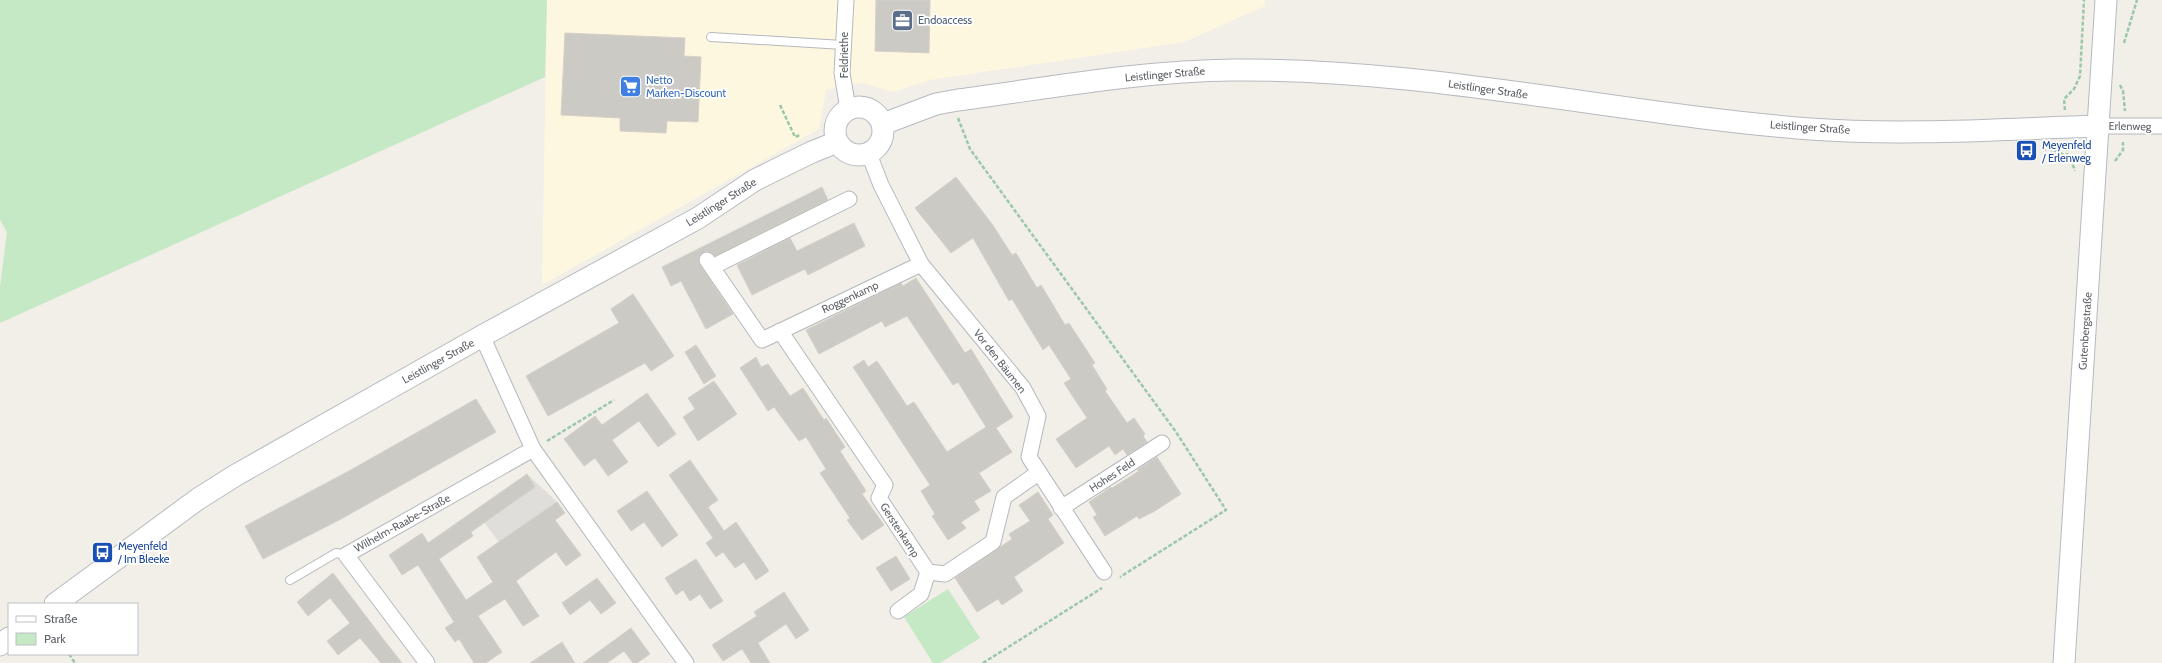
<svg xmlns="http://www.w3.org/2000/svg" width="2162" height="663" font-family="Cabin,sans-serif">
<style>
.commercial{fill:#fef7e0}
.industrial{fill:#e0deda}
.green{fill:#c5e8c5}
.building{fill:#cccac5;stroke:#d6d1c6}
.lines{fill:none;stroke-linecap:round;stroke-linejoin:round}
.lane-casing{stroke:#b5b8bc;stroke-width:10}
.street-casing{stroke:#b5b8bc;stroke-width:17}
.secondary-casing{stroke:#b6babf;stroke-width:23}
.path{stroke:#9cc7a9;stroke-width:2.5;stroke-dasharray:4 2;stroke-linecap:butt}
.lane{stroke:#fff;stroke-width:8}
.street{stroke:#fff;stroke-width:15}
.secondary{stroke:#fff;stroke-width:21}
.labels{text-anchor:middle;stroke-width:3.5;stroke-linejoin:round;paint-order:stroke}
.service-label{font-size:11px;fill:#4e5e75;stroke:#fff;text-anchor:start}
.street-label{font-size:11px;fill:#5f6368;stroke:#fff}
.shop-label{font-size:11px;fill:#366cbe;stroke:#fff;text-anchor:start}
.transit-label{font-size:11px;fill:#164399;stroke:#fff;text-anchor:start}
</style>
<rect width="100%" height="100%" fill="#f1efe8"/>
<path class="commercial" d="M547 0H1265V6L1184 42 930 80 893 92 863 83 826 90 819 129 542 285Z"/>
<path class="industrial" d="M527 474 557 502 565 513 507 553 475 510Z"/>
<path class="green" d="M0 0H547L545 77 0 323V287L7 232 0 220Z
M948 589 980 638 940 663H933L904 617Z"/>
<path class="building" d="M876 0H930L929 53 875 51Z
M565 33 685 38 684 56 701 57 698 122 667 121 666 133 620 131V118L561 115Z
M956 177 992 224 1012 255 1016 253 1037 288 1041 285 1065 325 1069 323 1095 363 1092 365 1107 389 1105 391 1127 423 1134 418 1145 434 1143 436 1147 442 1127 455 1123 449 1115 455 1109 446 1076 468 1056 439 1087 418 1064 383 1071 379 1049 345 1043 350 1012 299 1009 301 973 238 951 253 915 208Z
M822 187 828 200 715 256 707 251 699 256 700 265 733 314 706 329 681 281 671 286 662 267Z
M854 223 865 246 808 275 805 269 752 295 737 265 790 238 797 251Z
M916 278 965 353 971 349 1013 417 996 428 1012 452 979 473 991 491 974 501 980 510 961 522 966 528 948 540 932 516 935 514 921 491 930 485 853 367 864 360 868 367 877 361 907 406 914 402 947 452 986 427 958 382 953 385 907 316 885 327 882 321 819 354 806 330 901 283 903 286Z
M633 294 674 356 651 371 645 363 548 416 526 376 619 323 611 309Z
M696 345 716 376 704 384 685 352Z
M756 357 761 367 768 364 790 396 803 388 824 420 826 418 845 447 840 451 866 491 862 494 884 525 862 540 847 520 850 518 820 473 826 469 806 437 799 441 774 407 768 411 740 368Z
M714 381 737 414 698 441 683 417 695 409 688 398Z
M647 393 676 434 658 447 639 421 612 440 628 462 608 476 595 458 584 466 564 439 595 416 602 425Z
M476 399 496 432 341 519 263 559 245 526 349 471Z
M1157 457 1181 494 1155 511 1139 519 1137 516 1105 536 1093 517 1097 515 1089 502 1111 487 1112 488 1139 471 1137 470Z
M690 460 718 500 708 507 724 531 736 522 769 571 756 580 744 562 735 568 723 552 716 557 706 543 713 538 669 475Z
M527 474 535 487 471 532 473 536 439 559 466 600 493 582 477 557 557 502 565 513 555 520 581 555 566 566 556 552 516 581 539 616 523 626 505 599 478 616 502 652 486 663H474L459 639 455 642 445 628 454 622 418 565 402 575 389 555 422 533 428 543Z
M647 491 678 535 662 547 644 522 631 531 617 511Z
M1038 492 1053 515 1048 519 1064 543 1014 577 1023 591 1002 605 998 599 977 612 955 578 1012 539 1009 534 1030 521 1019 505Z
M896 556 910 579 891 591 876 568Z
M696 559 723 601 710 609 700 594 690 601 683 590 676 595 665 578Z
M333 573 384 640 402 663H381L360 638 338 655 327 641 350 623 330 598 308 616 297 602Z
M597 578 616 603 601 614 590 600 570 615 562 603Z
M784 592 809 630 796 639 786 624 758 643 770 663H751L742 649 723 661 712 645 757 616 754 612Z
M631 628 650 654 637 663H633L624 651 607 663H583Z
M562 642 575 663H530Z"/>
<g class="lines">
<defs>
<path id="lane" d="M711 37 843 45
M290 580 336 553 346 555"/>
<path id="street" d="M846 0 842 73 848 109
M2098 126H2162
M869 154 881 185 921 264 1023 388 1038 416 1029 457 1104 572
M707 260 762 340 921 264
M712 267 849 199
M780 331 885 485 879 498 928 572 945 574 993 542 1004 497 1038 473
M482 336 533 449 686 663
M1061 508 1162 443
M898 611 921 594 928 572
M427 663 346 555 533 449"/>
<path id="secondary" d="M835 131a24 24 0 1 1 48 0a24 24 0 1 1-48 0Z
M883 124 936 104 958 100C1049 88 1140 71 1233 70 1427 68 1618 114 1810 129 1906 136 2002 129 2098 126
M55 604 198 499 236 475 482 336 698 218 755 180 812 152 837 142
M0 645 9 638
M2064 663 2106 0"/>
</defs>
<use href="#lane" class="lane-casing"/>
<use href="#street" class="street-casing"/>
<use href="#secondary" class="secondary-casing"/>
<path class="path" d="M2124 43 2137 0
M2120 85 2123 91 2125 111
M780 105 795 137 800 135
M2065 110 2064 99 2074 89 2080 76 2084 0
M958 118 970 149 1176 432 1226 510 1120 577
M2042 149C2057 149 2071 156 2075 171
M2067 157V145
M2115 161 2123 150V142
M547 441 614 400
M69 654 75 663
M983 663 1102 588"/>
<use href="#lane" class="lane"/>
<use href="#street" class="street"/>
<use href="#secondary" class="secondary"/>
</g>
<defs>
<symbol id="office-square" viewBox="-11 -11 22 22"><rect x="-9" y="-9" width="18" height="18" rx="4" fill="#5c6f8a" stroke="#fff"/><path d="M-6-3h4V-5.5h4V-3h4V5H-6ZM-1-4.5V-3h2v-1.5ZM-6 0V1H6V0Z" fill="#fff"/></symbol>
<symbol id="supermarket-square" viewBox="-11 -11 22 22"><rect x="-9" y="-9" width="18" height="18" rx="4" fill="#3f7fe0" stroke="#fff"/><path d="M-6-5.5h2.5l.6 2H6L4.5 2H-2.5L-4.4-4H-6ZM-1.5 3.2a1.3 1.3 0 1 0 .1 0ZM3 3.2a1.3 1.3 0 1 0 .1 0Z" fill="#fff"/></symbol>
<symbol id="bus-square" viewBox="-11 -11 22 22"><rect x="-9" y="-9" width="18" height="18" rx="4" fill="#1a4fb4" stroke="#fff"/><path d="M-5-6H5V4H4V6H2V4H-2V6H-4V4H-5ZM-3.5-4V0h7V-4ZM-3.5 1.2v1.5H-2V1.2ZM2 1.2v1.5H3.5V1.2Z" fill="#fff"/></symbol>
</defs>
<g fill-rule="evenodd">
<use href="#office-square" x="890" y="8" width="25" height="25"/>
<use href="#supermarket-square" x="618" y="74" width="25" height="25"/>
<use href="#bus-square" x="2014" y="138" width="25" height="25"/>
<use href="#bus-square" x="90" y="540" width="25" height="25"/>
</g>
<g class="labels">
<g class="service-label">
<text x="918" y="24">Endoaccess</text>
</g>
<g class="street-label">
<text transform="translate(844 55) rotate(-90)" y="4">Feldriethe</text>
<text transform="translate(1165 74) rotate(-5)" y="4">Leistlinger Straße</text>
<text transform="translate(1488 89) rotate(8)" y="4">Leistlinger Straße</text>
<text transform="translate(2130 126) rotate(1)" y="4">Erlenweg</text>
<text transform="translate(1810 127) rotate(4)" y="4">Leistlinger Straße</text>
<text transform="translate(721 202) rotate(-32)" y="4">Leistlinger Straße</text>
<text transform="translate(850 297) rotate(-25)" y="4">Roggenkamp</text>
<text transform="translate(2085 331) rotate(-86)" y="4">Gutenbergstraße</text>
<text transform="translate(438 361) rotate(-29)" y="4">Leistlinger Straße</text>
<text transform="translate(1000 361) rotate(52)" y="4">Vor den Bäumen</text>
<text transform="translate(1112 475) rotate(-33)" y="4">Hohes Feld</text>
<text transform="translate(402 523) rotate(-29)" y="4">Wilhelm-Raabe-Straße</text>
<text transform="translate(900 530) rotate(57)" y="4">Gerstenkamp</text>
</g>
<g class="shop-label">
<text x="646" y="84">Netto<tspan x="646" dy="13">Marken-Discount</tspan></text>
</g>
<g class="transit-label">
<text x="2042" y="149">Meyenfeld<tspan x="2042" dy="13">/ Erlenweg</tspan></text>
<text x="118" y="550">Meyenfeld<tspan x="118" dy="13">/ Im Bleeke</tspan></text>
</g>
</g>
<rect x="8" y="603" width="130" height="52" fill="#ffffff" stroke="#bfc1c3"/>
<rect x="16" y="616" width="20" height="6" fill="#ffffff" stroke="#bfc1c3"/>
<text x="44" y="623" font-size="12" fill="#5f6368">Straße</text>
<rect x="16" y="633" width="20" height="12" fill="#c5e8c5" stroke="#bfc1c3"/>
<text x="44" y="643" font-size="12" fill="#5f6368">Park</text>
</svg>
